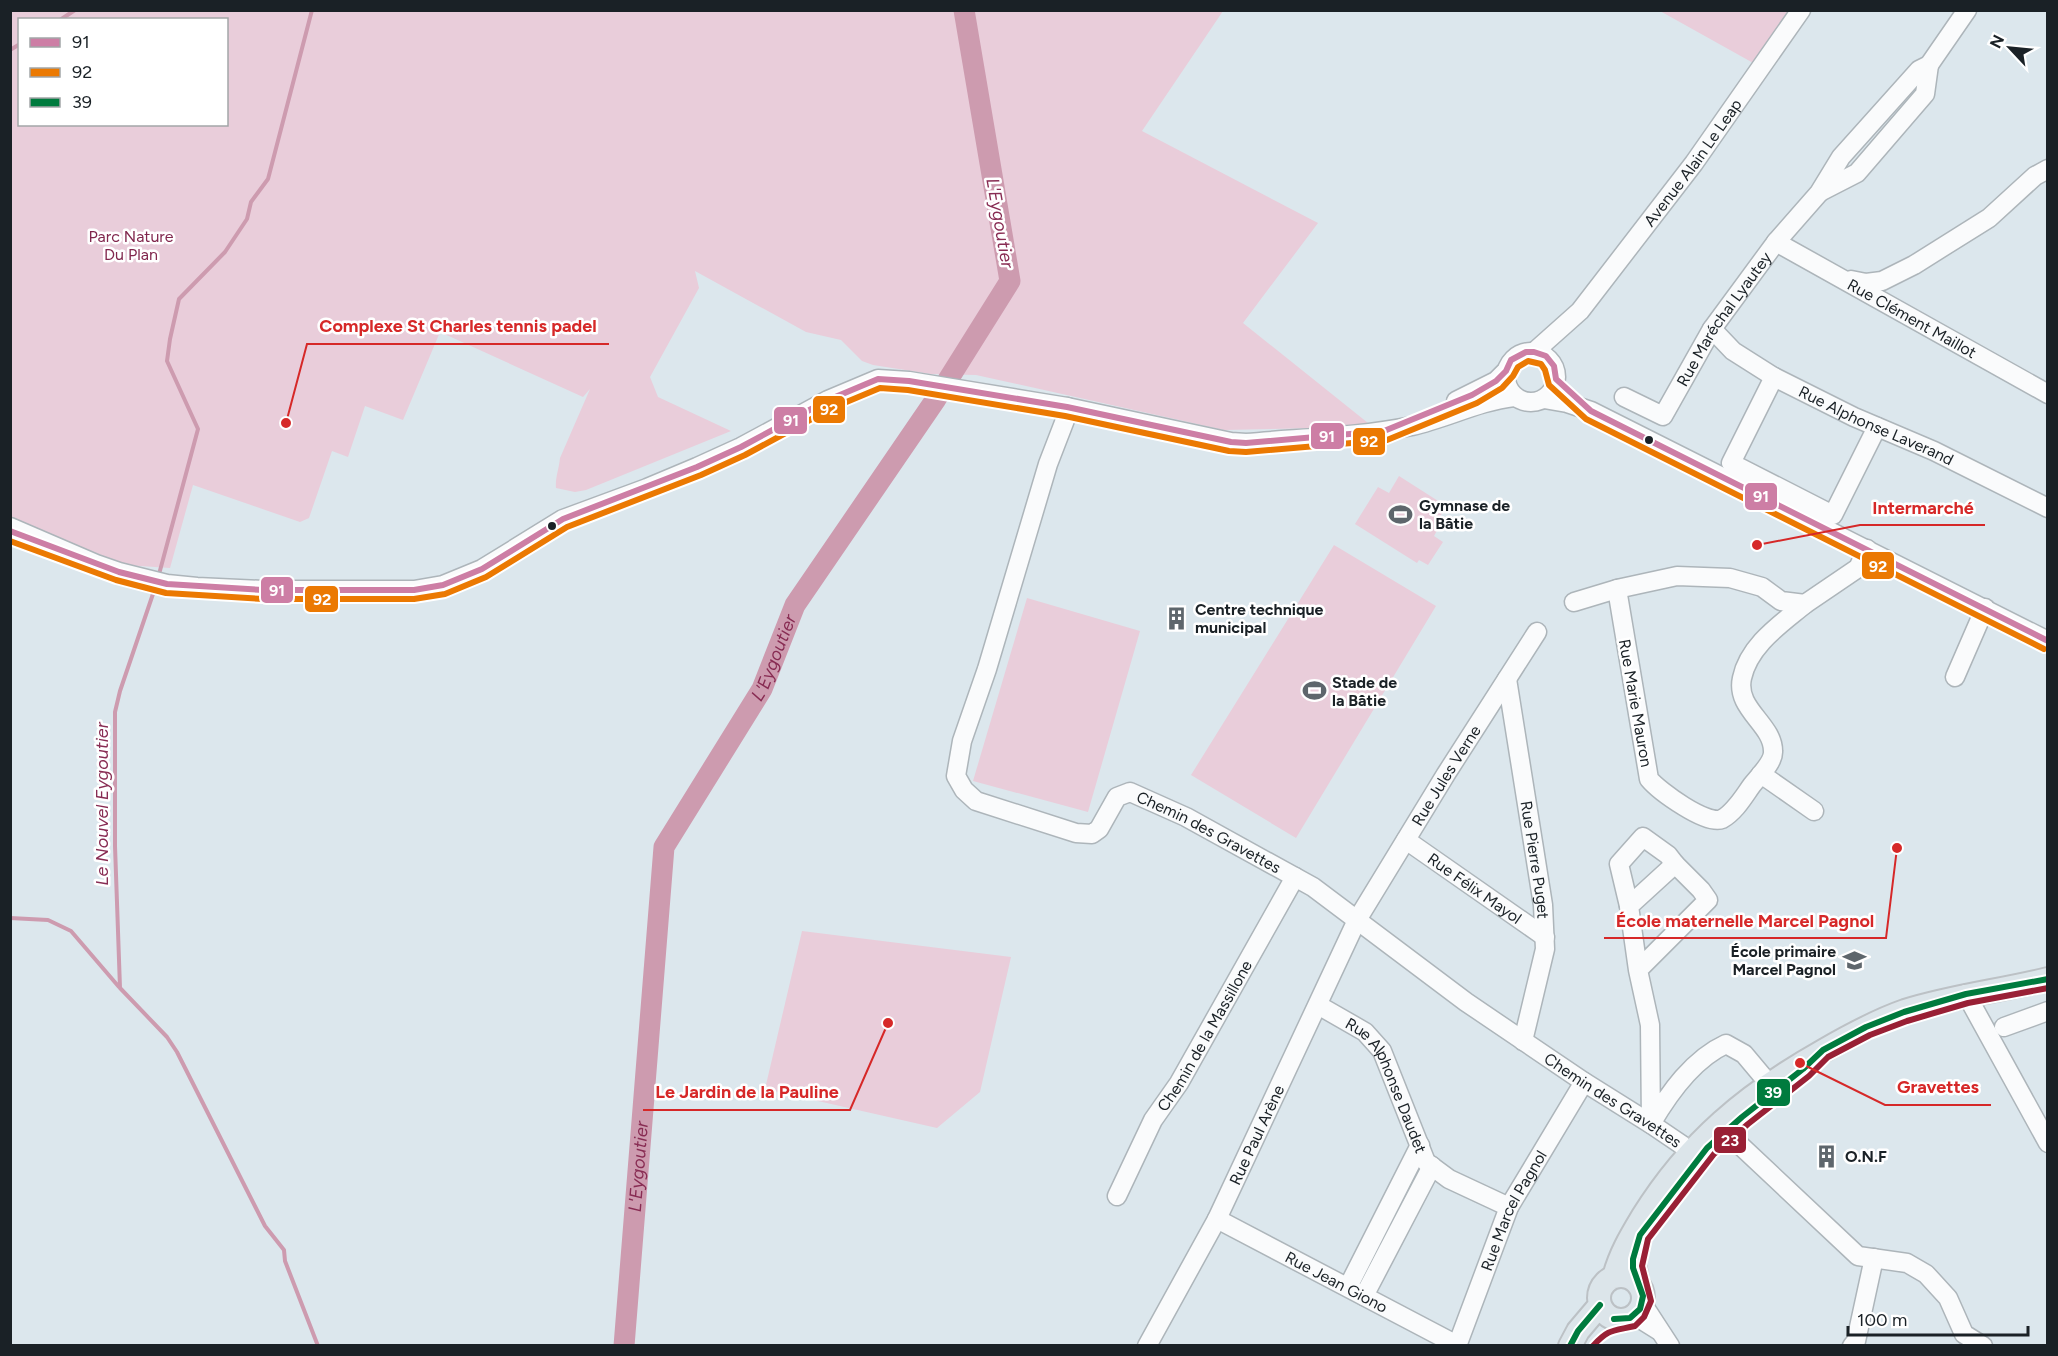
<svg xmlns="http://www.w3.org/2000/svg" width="2058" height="1356" font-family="Figtree,sans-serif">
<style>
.green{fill:#e9cdda;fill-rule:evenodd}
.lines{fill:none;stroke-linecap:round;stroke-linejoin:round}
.stream{stroke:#cd9baf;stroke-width:4}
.river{stroke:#cd9baf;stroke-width:21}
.minor-casing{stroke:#adb5ba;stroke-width:21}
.major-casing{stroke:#bcc1c5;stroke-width:26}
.minor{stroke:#fafbfc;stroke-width:18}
.major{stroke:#dce5ea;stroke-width:22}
.bus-1-casing{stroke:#fff;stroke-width:10}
.bus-2-casing{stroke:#fff;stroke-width:10}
.bus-3-casing{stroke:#fff;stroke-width:10}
.bus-4-casing{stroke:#fff;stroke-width:10}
.bus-1{stroke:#cd7ea5;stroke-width:6}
.bus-2{stroke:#eb7902;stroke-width:6}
.bus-3{stroke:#007b3e;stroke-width:6}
.bus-4{stroke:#992035;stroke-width:6}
.bus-dot{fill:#1a2126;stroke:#fff;stroke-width:2}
.labels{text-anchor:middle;stroke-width:5;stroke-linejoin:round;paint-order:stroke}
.street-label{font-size:16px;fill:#1a2126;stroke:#fff}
.park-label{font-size:16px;fill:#81264d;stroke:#fff}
.poi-label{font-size:16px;font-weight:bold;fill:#1a2126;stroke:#fff;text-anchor:start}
.water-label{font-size:18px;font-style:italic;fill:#882c53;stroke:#fff}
.leader{fill:none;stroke:#d62828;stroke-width:2}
.callout-dot{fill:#d62828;stroke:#fff;stroke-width:2}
.callout-label{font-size:18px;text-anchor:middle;font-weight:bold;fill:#d62828;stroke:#fff;stroke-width:5;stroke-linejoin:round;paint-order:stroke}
.line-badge{stroke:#fff;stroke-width:2}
.badge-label{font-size:16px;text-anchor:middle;font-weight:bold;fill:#fff}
</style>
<rect width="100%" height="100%" fill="#dce7ed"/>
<path class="green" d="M10 11H1223L1142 131 1318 223 1243 323 1373 427 1224 430 976 375 931 374 873 365 862 361 841 340 806 332 695 271 699 288 650 377 658 397 731 431 586 490 575 492 556 488C555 478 559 469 560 458L590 389 583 397 440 332 403 420 365 406 348 457 332 451 309 518 300 522 193 485 170 568 125 565 11 518ZM20 20H226V124H20Z
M1660 11H1794L1755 64Z
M1399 476 1446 506 1437 522 1440 525 1434 536 1443 542 1428 565 1419 560 1417 563 1355 524 1378 487 1389 493Z
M1334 545 1436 606 1296 838 1191 775Z
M1027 598 1140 631 1088 812 973 781Z
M802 931 1011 957 980 1092 937 1128 765 1089Z"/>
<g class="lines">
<path class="stream" d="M60 20 75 10
M10 50 20 44
M158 578 198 429 167 361 170 339 179 299 225 252 247 219 251 202 268 179 312 10
M155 588 120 691 115 712V846L120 988 167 1037 177 1052 265 1226 284 1250 285 1261 318 1346
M10 918 48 920 71 931 119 987"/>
<path class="river" id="s1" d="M624 1346 664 847 762 689 795 605 936 399 1010 281 964 10"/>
<defs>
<g id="minor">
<path d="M1820 192 1857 173 1925 94 1929 65"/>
<path id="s2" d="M1776 242 2048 394"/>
<path d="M1851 280 1866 283 1882 281 1914 265 1989 218 2035 176 2048 169"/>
<path id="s3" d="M1712 329 1733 351 1774 377 1854 417 1934 451 2048 508"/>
<circle cx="1531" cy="377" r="25"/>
<path id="s4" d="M1534 352 1580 311 1694 163 1801 10"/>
<path d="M1774 377 1731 463 1833 515 1877 427"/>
<path id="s5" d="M1624 397 1663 416 1712 329 1776 242 1819 193 1841 157 1919 70 1929 65 1967 10"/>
<path d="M1544 399 1567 403 1591 411 2048 641"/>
<path d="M1456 401 1496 381 1506 371"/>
<path id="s6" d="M1067 407 1065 420 1048 464 987 669 962 741 956 776 964 790 976 801 1076 833 1092 834 1099 829 1117 797 1130 792 1186 817 1313 887 1466 1002 1584 1082 1651 1124 1682 1145 1692 1156 1688 1163"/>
<path d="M10 527 96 564 119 572 167 584 197 587 263 590H414L443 585 482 569 563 519 647 488 697 467 741 447 828 400 878 379 909 381 1067 407 1231 442 1246 443C1301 438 1358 437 1412 426 1447 418 1479 401 1514 397"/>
<path d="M1677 576 1730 578 1762 587 1781 601 1805 604C1781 624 1749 645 1742 678 1735 709 1773 724 1773 751 1774 762 1759 776 1752 785 1744 796 1735 812 1722 819 1707 826 1659 791 1649 779L1617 589Z"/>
<path d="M1574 602 1617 589"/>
<path d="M1805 604 1858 568 1867 549"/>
<path d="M1955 677 1985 608"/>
<path id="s7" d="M1507 679 1543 905 1545 949 1523 1041"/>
<path d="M1761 774 1814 811"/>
<path id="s8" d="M1406 840 1545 937"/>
<path d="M1629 906 1619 864 1643 837 1668 855 1675 864"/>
<path d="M1638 970 1629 906 1675 864 1701 890 1708 900 1638 970 1650 1025 1651 1124C1669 1093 1693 1059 1726 1044L1744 1054 1770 1085"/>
<path d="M1966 994 2048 1143"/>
<path id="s9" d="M1318 1005 1365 1032 1382 1051 1426 1162 1449 1179 1509 1207"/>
<path d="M2004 1027 2048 1011"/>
<path d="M1725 1131 1858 1256 1907 1263 1926 1274 1948 1298 1964 1334 1983 1346"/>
<path id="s10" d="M1117 1196 1153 1120 1179 1083 1295 877"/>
<path id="s11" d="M1217 1219 1457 1345"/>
<path d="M1348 1287 1420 1145"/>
<path d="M1364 1296 1432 1166"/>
<path d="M1642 1303 1670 1346"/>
<path d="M1630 1318 1642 1320 1658 1330"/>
<path id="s12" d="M1147 1346 1217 1219 1357 920 1446 774 1537 632"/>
<path id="s13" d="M1457 1346 1509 1207 1584 1082"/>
<path d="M1852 1346 1856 1341 1874 1258"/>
</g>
<path id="major" d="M1599 1298a22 22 0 1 1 44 0a22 22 0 1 1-44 0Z
M1614 1277C1620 1254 1631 1236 1643 1216 1689 1142 1747 1094 1823 1051 1849 1036 1876 1021 1905 1011 1952 996 2000 991 2048 979
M1638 1284 1633 1259 1639 1238
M1570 1346 1578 1331 1600 1305"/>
</defs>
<use href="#minor" class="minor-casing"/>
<use href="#major" class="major-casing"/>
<use href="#minor" class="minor"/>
<use href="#major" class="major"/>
<defs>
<path id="bus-1" d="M10 531 119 572 167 584 263 590H414L443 585 482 569 563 519 697 467 741 447 828 400 878 379 909 381 1067 407 1231 442 1246 443 1384 431 1472 395 1496 381 1506 371 1511 360 1526 352H1534L1546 356 1554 366 1556 379 1591 411 2048 641"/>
<path id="bus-2" d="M10 541 116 580 166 593 263 599H414L445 594 486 577 567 527 701 475 745 455 832 408 880 388 908 390 1065 416 1229 451 1246 452 1387 440 1477 403 1502 388 1513 376 1518 367 1528 361 1541 364 1545 370 1549 385 1586 419 2044 649"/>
<path id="bus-3" d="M1614 1319 1630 1318 1640 1309 1643 1296 1633 1268V1259L1640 1235 1707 1148 1742 1117 1803 1069 1823 1050 1866 1027 1904 1012 1966 994 2048 979
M1570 1346 1578 1331 1600 1305"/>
<path id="bus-4" d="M1593 1346C1609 1328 1614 1331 1635 1326L1644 1317 1651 1301 1642 1266 1648 1239 1714 1154 1748 1124 1809 1076 1828 1057 1870 1035 1907 1021 1968 1003 2048 988"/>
</defs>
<use href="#bus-1" class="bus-1-casing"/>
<use href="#bus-2" class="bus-2-casing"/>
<use href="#bus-3" class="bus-3-casing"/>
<use href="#bus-4" class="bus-4-casing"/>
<use href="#bus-1" class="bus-1"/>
<use href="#bus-2" class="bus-2"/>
<use href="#bus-3" class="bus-3"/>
<use href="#bus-4" class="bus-4"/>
</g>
<defs>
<symbol id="stadium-bare" viewBox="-9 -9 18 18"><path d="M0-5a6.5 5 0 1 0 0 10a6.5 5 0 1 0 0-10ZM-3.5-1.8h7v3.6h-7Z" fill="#5e666c" stroke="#fff" stroke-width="2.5" paint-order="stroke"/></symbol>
<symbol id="building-bare" viewBox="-9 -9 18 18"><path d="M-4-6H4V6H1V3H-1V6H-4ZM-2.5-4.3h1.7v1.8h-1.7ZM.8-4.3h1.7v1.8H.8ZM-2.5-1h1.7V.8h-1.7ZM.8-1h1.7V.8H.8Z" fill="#5e666c" stroke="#fff" stroke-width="2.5" paint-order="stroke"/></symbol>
<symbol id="school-bare" viewBox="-9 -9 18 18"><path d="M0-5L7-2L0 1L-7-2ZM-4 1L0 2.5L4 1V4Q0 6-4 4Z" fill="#5e666c" stroke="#fff" stroke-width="2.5" paint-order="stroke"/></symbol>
</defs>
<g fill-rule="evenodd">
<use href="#stadium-bare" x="1384" y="498" width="33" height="33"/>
<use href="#building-bare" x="1160" y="602" width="33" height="33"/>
<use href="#stadium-bare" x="1298" y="674" width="33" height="33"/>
<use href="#school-bare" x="1838" y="944" width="33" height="33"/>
<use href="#building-bare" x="1810" y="1140" width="33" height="33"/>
</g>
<g class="bus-dot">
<circle cx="1649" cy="440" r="5"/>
<circle cx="552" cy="526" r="5"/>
</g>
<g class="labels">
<g class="street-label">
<text dy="6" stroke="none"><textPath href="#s4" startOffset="248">Avenue Alain Le Leap</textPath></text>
<text dy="6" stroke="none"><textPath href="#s2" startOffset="156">Rue Clément Maillot</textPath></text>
<text dy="6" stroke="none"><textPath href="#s5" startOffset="158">Rue Maréchal Lyautey</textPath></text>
<text dy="6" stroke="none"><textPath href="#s3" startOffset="192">Rue Alphonse Laverand</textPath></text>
<text transform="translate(1636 703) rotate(80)" y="6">Rue Marie Mauron</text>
<text dy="6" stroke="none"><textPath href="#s12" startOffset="645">Rue Jules Verne</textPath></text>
<text dy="6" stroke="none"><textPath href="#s6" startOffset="687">Chemin des Gravettes</textPath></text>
<text dy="6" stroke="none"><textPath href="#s7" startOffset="183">Rue Pierre Puget</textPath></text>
<text dy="6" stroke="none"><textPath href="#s8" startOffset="84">Rue Félix Mayol</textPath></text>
<text dy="6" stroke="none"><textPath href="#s10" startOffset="183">Chemin de la Massillone</textPath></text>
<text dy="6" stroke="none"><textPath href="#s9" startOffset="111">Rue Alphonse Daudet</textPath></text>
<text dy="6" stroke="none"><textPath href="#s6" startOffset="1173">Chemin des Gravettes</textPath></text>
<text dy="6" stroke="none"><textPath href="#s12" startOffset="238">Rue Paul Arène</textPath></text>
<text dy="6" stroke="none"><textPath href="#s13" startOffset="147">Rue Marcel Pagnol</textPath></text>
<text dy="6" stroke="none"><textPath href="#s11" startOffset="135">Rue Jean Giono</textPath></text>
</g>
<g class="park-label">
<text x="131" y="242">Parc Nature<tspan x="131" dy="18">Du Plan</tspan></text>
</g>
<g class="poi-label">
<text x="1419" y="511">Gymnase de<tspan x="1419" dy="18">la Bâtie</tspan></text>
<text x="1195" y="615">Centre technique<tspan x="1195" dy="18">municipal</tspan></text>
<text x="1332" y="688">Stade de<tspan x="1332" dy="18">la Bâtie</tspan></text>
<text x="1836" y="957" text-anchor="end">École primaire<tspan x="1836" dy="18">Marcel Pagnol</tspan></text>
<text x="1845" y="1162">O.N.F</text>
</g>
<g class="water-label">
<text transform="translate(1000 223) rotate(80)" y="6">L'Eygoutier</text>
<text dy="6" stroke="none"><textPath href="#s1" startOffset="720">L'Eygoutier</textPath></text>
<text transform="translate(102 804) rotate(-90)" y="6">Le Nouvel Eygoutier</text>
<text dy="6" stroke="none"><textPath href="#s1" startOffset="180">L'Eygoutier</textPath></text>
</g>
</g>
<path class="leader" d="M286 423L307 344H609M1757 545L1860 525H1985M1897 848L1886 938H1604M1800 1063L1885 1105H1991M888 1023L850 1110H643"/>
<g class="callout-dot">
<circle cx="286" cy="423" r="6"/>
<circle cx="1757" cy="545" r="6"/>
<circle cx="1897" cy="848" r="6"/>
<circle cx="1800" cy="1063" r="6"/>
<circle cx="888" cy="1023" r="6"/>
</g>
<g class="callout-label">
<text x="458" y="332">Complexe St Charles tennis padel</text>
<text x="1923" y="514">Intermarché</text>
<text x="1745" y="927">École maternelle Marcel Pagnol</text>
<text x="1938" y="1093">Gravettes</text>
<text x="747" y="1098">Le Jardin de la Pauline</text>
</g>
<g class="line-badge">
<rect x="812" y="395" width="34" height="29" rx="6" fill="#eb7902"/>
<rect x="773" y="406" width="35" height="29" rx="6" fill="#cd7ea5"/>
<rect x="1310" y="422" width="35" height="28" rx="6" fill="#cd7ea5"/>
<rect x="1352" y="427" width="34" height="29" rx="6" fill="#eb7902"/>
<rect x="1744" y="482" width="34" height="29" rx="6" fill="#cd7ea5"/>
<rect x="1861" y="551" width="34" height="29" rx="6" fill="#eb7902"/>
<rect x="260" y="576" width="34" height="28" rx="6" fill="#cd7ea5"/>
<rect x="304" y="585" width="35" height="28" rx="6" fill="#eb7902"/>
<rect x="1756" y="1078" width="35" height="29" rx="6" fill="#007b3e"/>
<rect x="1713" y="1126" width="34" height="28" rx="6" fill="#992035"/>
</g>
<g class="badge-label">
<text x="829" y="415">92</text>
<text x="791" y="426">91</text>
<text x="1327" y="442">91</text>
<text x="1369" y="447">92</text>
<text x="1761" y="502">91</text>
<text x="1878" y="572">92</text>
<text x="277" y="596">91</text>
<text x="322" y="605">92</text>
<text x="1773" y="1098">39</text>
<text x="1730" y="1146">23</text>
</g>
<rect width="2058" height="1356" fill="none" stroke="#1a2126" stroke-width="24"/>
<rect x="18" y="18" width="210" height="108" fill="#ffffff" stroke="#a3a6a8" stroke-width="1.5"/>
<rect x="30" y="38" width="30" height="9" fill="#cd7ea5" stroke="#a3a6a8" stroke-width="1.5"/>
<text x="72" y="48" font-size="18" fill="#1a2126">91</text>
<rect x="30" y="68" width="30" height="9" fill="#eb7902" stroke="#a3a6a8" stroke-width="1.5"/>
<text x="72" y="78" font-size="18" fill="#1a2126">92</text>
<rect x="30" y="98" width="30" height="9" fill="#007b3e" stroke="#a3a6a8" stroke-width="1.5"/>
<text x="72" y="108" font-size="18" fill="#1a2126">39</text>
<g transform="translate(2010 48) rotate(296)" stroke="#ffffff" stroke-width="4.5" paint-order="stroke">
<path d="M0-4.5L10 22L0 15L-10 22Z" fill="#1a2126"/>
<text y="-9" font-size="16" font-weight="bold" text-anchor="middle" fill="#1a2126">N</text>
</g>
<path d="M1848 1326v9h180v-9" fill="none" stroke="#1a2126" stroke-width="3"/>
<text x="1857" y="1326" font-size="18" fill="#1a2126" stroke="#ffffff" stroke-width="4.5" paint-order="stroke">100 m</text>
</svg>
